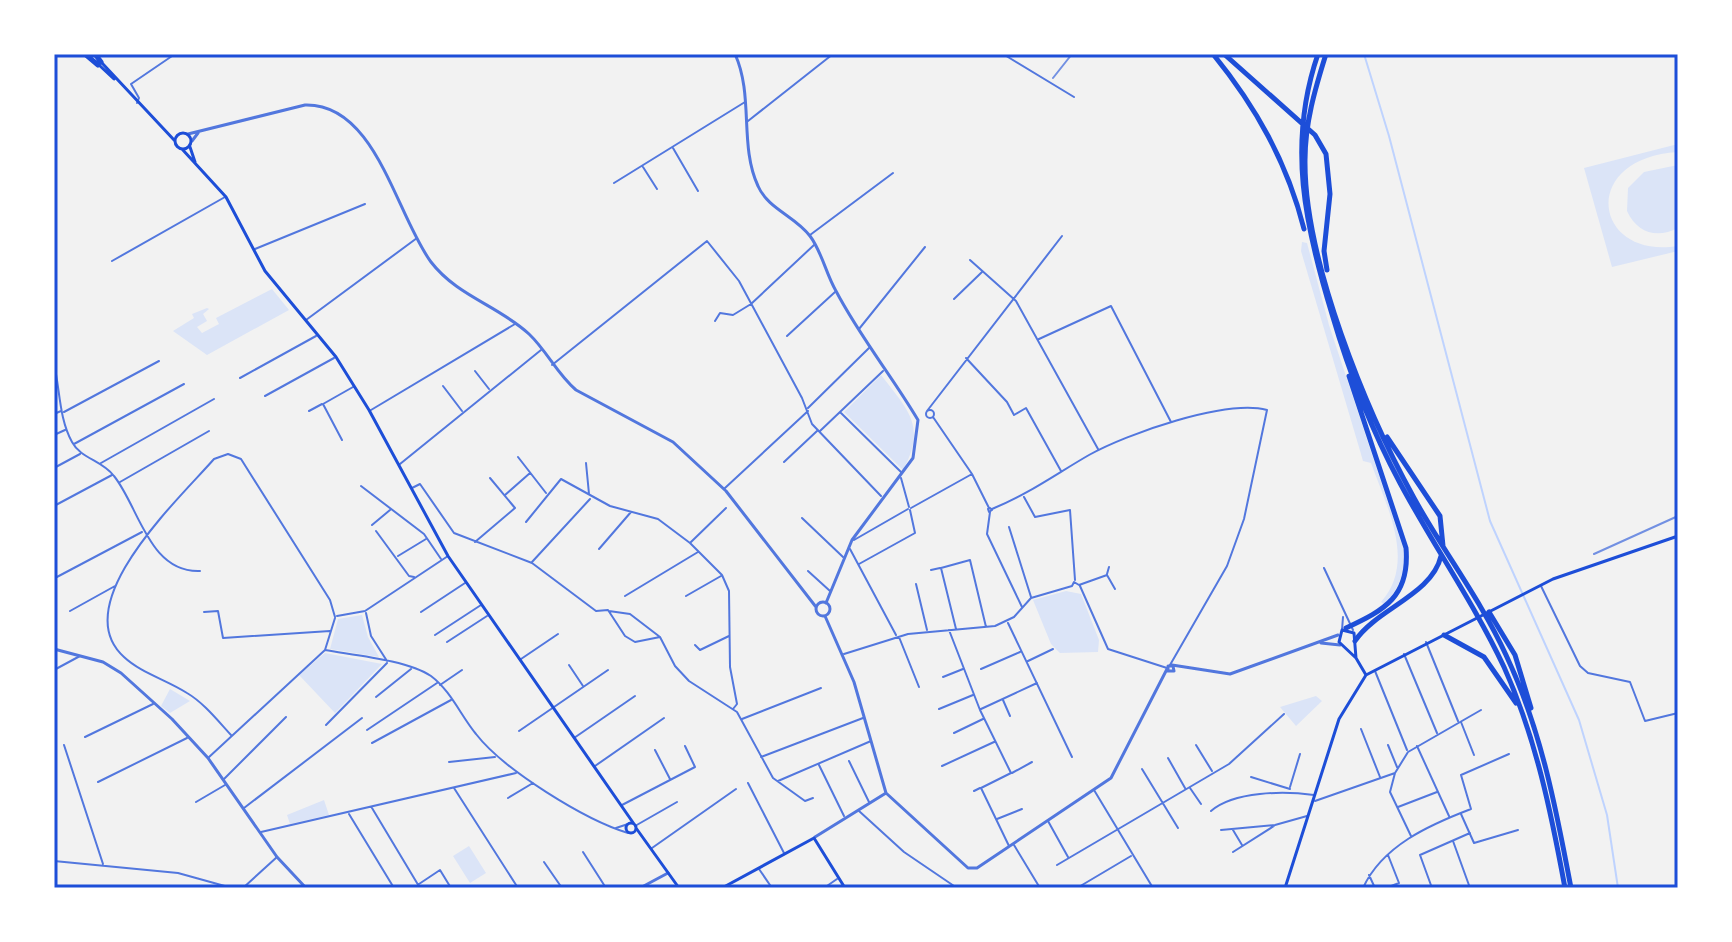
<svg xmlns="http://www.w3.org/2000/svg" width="1732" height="942" font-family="'Fira Sans Condensed',sans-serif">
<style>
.green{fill:#dbe4f7}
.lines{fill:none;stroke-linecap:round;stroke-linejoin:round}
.stream{stroke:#bfd3fe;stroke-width:2}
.minor{stroke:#5277de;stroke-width:2}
.tertiary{stroke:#5277de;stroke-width:3}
.secondary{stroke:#1d4ed8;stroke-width:3}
.trunk{stroke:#1d4ed8;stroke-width:5}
.rail{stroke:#7290e2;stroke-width:2}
.neatline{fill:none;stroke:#1d4ed8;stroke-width:3}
</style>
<rect width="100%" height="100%" fill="#f2f2f2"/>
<path class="green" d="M1678 144V152C1578 158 1593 260 1678 246V251L1612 267 1584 168Z
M1678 165V228C1657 239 1637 233 1627 211L1628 188 1644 172Z
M1302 242 1307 243 1329 325 1403 548C1407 571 1399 587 1385 605L1381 602C1417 562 1386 505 1371 463L1363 461 1361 454 1301 251Z
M272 289 289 310 207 355 173 331 194 318 192 314 207 308 209 309 203 314 207 321 197 327 202 333 219 324 216 318Z
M881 375C908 410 927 426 903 470L844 412Z
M1066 591 1081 594 1099 640 1098 652 1060 653 1051 644 1033 600Z
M362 615 368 637 379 657 330 649 338 619Z
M325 653 382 664 335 713 299 675Z
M170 689 190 701 170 713 161 706Z
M1316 696 1322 701 1296 726 1280 707Z
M324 800 329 815 290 824 287 815Z
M469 846 486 873 470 883 453 856Z"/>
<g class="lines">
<path class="stream" d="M1364 54 1389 136 1490 521 1579 720 1607 815 1618 888"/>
<path class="minor" d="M1003 54 1074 97
M137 103 139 98 131 84 175 54
M748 121 833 54
M673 148 698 191
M643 167 657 189
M614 183 745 102
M810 235 893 173
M255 249 365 204
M970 260 1016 301 1098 449
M112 261 225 197
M954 299 982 272
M306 320 417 238
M715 321 720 313 733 315 751 304 814 245
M859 329 925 247
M787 336 835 292
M1039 339 1111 306 1171 422
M966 358 1007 402 1014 415 1026 408 1061 471
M54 364C60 389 59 419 72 442 81 459 102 460 114 476 139 507 149 573 200 571
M552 365 707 241 739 281 802 398 812 424 881 496
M475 371 489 389
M240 378 316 336
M443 386 462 411
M265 396 334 358
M808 408 869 348
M926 414a4 4 0 1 1 8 0a4 4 0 1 1-8 0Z
M371 410 515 324
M309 411 322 404
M927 411 1062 236
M64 412 159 361
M841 413 902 473
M54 414 61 411
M933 417 972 474 989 508
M820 431 883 371
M54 435 65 430
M342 440 323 404 353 387
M74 444 184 384
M518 457 546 493
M784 462 817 431
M101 463 214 399
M586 463 589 494
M400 464 541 350
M54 468 80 454
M901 478 909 507
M120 482 209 431
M361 486 424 534 441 559
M412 488 420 484 454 533 532 563 596 611 608 610 625 636 635 642 660 637
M725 488 808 411
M505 495 530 473
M1024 497 1035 517 1070 510 1075 580
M54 506 112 475
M911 508 972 474
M988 509 990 508 992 510 989 512Z
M992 509C1027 495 1056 474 1089 455 1126 434 1226 399 1267 410L1244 519 1227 566 1170 665
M990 512 987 534 1022 607
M802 518 843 557
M526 522 561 479 610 506 658 519 690 543 722 575 729 591 730 667 737 704 733 709
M372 525 390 510
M1009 527 1031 597
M376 531 409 576 414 577
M854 540 908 509
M475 542 515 508 490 478
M691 542 726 508
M599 549 631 512
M850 549 896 635
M398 556 426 539
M532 562 590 499
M859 564 915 533 910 510
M1324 568 1353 630
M931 570 940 568
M808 571 830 591
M1107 574 1109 567
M55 578 142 532
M916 584 927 630
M1080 586 1108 649 1167 668
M1541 586 1580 666 1588 673 1630 682 1645 721 1678 713
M625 596 698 552
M686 596 721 576
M70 611 115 586
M609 611 630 614 660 637 675 666 689 681 737 712 773 778 805 801 813 798
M204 612 218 611 223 638 330 631
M421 612 465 583
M366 613 371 636 387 661
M337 616 365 611 448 556
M1008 623 1072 757
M956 629 941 568 970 560 986 627
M949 630 980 710 1011 773 981 788 1009 846
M1342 630 1343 617
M435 635 481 605
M899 637 919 687
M447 642 487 616
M1426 642 1458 721
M695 645 700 650 729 636
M325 650C353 655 408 660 431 676 451 691 461 716 476 734 504 770 585 820 628 833
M844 654 908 634 995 626 1014 617 1031 598 1072 586 1074 582 1079 585 1107 575 1115 589
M1404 654 1437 733
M521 659 558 634
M1028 661 1053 649
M569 665 583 686
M981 669 1020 652
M54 670 80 656
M1375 671 1407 750
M943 677 963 669
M440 685 462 670
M376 697 411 669
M1003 700 1010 716
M939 709 973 695
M981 709 1037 683
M742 719 821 688
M1461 722 1474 755
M326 725 387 663
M1361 729 1380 777
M367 730 437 683
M519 731 608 670
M954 733 983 719
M231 735C218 721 204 703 187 693 167 680 141 673 124 657 65 604 181 497 214 459L228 454 241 459 330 600 335 617
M85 737 153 704
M574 738 635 696
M372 743 451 700
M64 745 103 864
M1196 745 1212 771
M1388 745 1397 767
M1417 746 1449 816
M655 750 670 779
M761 757 863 718
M208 758 325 650 335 618
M1168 758 1185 788
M849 761 869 802
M449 762 495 757
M819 765 844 816
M595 766 664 718
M942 766 994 742
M1142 769 1178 828
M1012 773 1032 762
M1251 777 1290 789
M224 779 286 717
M778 781 871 741
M98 782 187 738
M748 783 784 853
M1290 787 1300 754
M454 788 518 888
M1190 788 1201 804
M1094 790 1153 888
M974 791 980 788
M508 798 533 783
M1315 801 1395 773
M196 802 225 785
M622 805 695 767 685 746
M1398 807 1437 792
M244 808 362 718
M372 808 420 888
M859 811 904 852 957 888
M1211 811C1234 791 1284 791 1314 795
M349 814 394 888
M1461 814 1474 843 1518 830
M997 819 1022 809
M1048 821 1068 857
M635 826 677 802
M616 828 628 824
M1221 830 1275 825 1307 816
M1233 830 1242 845
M261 832 516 773
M1411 836 1390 792 1395 773 1408 752 1481 710
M1453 841 1470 888
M1014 845 1040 888
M652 848 736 789
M583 852 606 888
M1233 852 1274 826
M54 861 178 873 232 888
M544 862 562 888
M1057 865 1229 764 1284 714
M759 869 772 888
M1369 875 1375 888
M243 888 277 857
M413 888 440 870 451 888
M824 888 837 879
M1077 888 1131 856
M1363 888C1382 846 1429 825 1471 809L1461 775 1509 754
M1386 888 1399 883 1388 855
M1432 888 1420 855 1470 833"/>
<path class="tertiary" d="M735 54C754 96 739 145 758 186 768 209 795 216 810 236 822 252 826 274 836 291 860 337 892 376 918 420L913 458 852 540 826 603
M188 134 305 105C376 103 396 215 431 262 457 296 499 306 529 334 547 351 557 374 576 390L673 442 726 491 816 607
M192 141 198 133
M816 609a7 7 0 1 1 14 0a7 7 0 1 1-14 0Z
M825 616 854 682 886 793 968 868H977L1111 778 1167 669
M1321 643 1340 645
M54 649 103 662 121 673 172 719 208 758 277 857 306 888
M1172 665 1230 674 1338 635
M1173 666 1174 671H1168V666Z
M815 837 886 793
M640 888 668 873"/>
<path class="secondary" d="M102 63 175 141
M99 65 114 79
M175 141a8 8 0 1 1 16 0a8 8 0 1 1-16 0Z
M190 147 195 162
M182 149 226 197 265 271 336 357 369 410 448 556 634 824
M1356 658 1354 633 1342 630 1339 642 1356 658 1366 675
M626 828a5 5 0 1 1 10 0a5 5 0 1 1-10 0Z
M636 828 679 888
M722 888 814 838 845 888
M1285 888 1339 719 1366 675 1553 579 1678 536"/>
<path class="trunk" d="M85 54 98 65
M95 54 101 62
M1213 54C1256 107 1287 162 1304 229
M1224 54 1315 135 1326 154 1330 194 1324 251 1327 270
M1318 54C1287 144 1305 226 1332 314 1349 372 1371 429 1400 483 1433 545 1474 603 1504 667 1536 738 1551 812 1565 888
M1326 54C1315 89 1305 123 1305 160 1304 260 1366 411 1414 498 1443 551 1481 600 1506 655 1541 729 1556 808 1571 888
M1387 437 1440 516 1443 546
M1489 612 1515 655 1531 708
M1346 628C1385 610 1410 596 1406 548L1349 376
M1444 635 1484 657 1516 703
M1355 641C1376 609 1432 595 1441 556"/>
<path class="rail" d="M1053 78 1072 54
M1594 554 1678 516"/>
</g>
<rect width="1732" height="942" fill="none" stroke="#ffffff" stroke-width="112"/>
<rect x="56" y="56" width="1620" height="830" class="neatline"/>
</svg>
